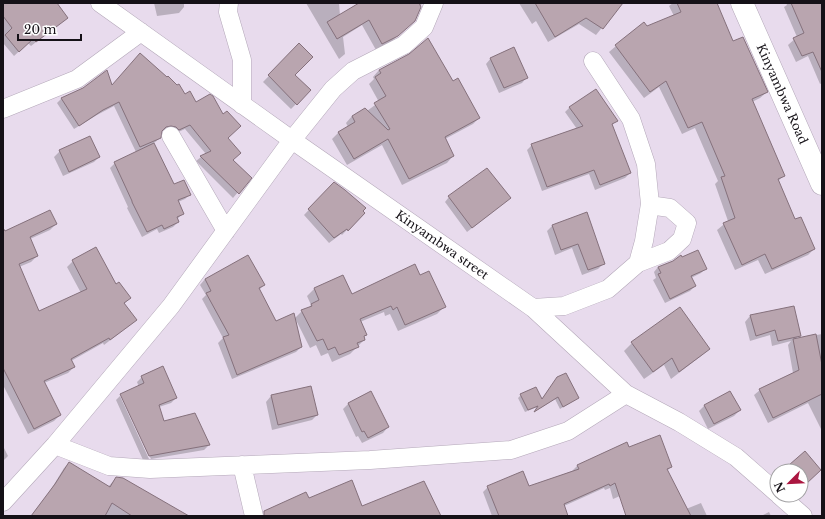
<svg xmlns="http://www.w3.org/2000/svg" width="825" height="519" font-family="'Libre Baskerville',serif">
<style>
.shadow{fill:#0003}
.building{fill:#b9a5af;stroke:#85717c}
.lines{fill:none;stroke-linecap:round;stroke-linejoin:round}
.street-casing{stroke:#b4a8b9;stroke-width:19}
.secondary-casing{stroke:#b4a8b9;stroke-width:23}
.street{stroke:#fff;stroke-width:18}
.secondary{stroke:#fff;stroke-width:22}
.labels{text-anchor:middle;stroke-width:3;stroke-linejoin:round;paint-order:stroke}
.street-label{font-size:12px;fill:#151117;stroke:#fff}
</style>
<rect width="100%" height="100%" fill="#e8dbed"/>
<path class="shadow" d="M3 3H51L64 20 31 46 28 43 14 56 3 43Z
M154 3H184V7L179 13 157 16Z
M306 3H339L340 16 361 3H422L414 20 391 42 376 50 362 25 343 37 345 54 339 59Z
M519 3H622L596 35 579 24 548 42 536 21 532 24Z
M673 3H716L733 43 767 92 760 98 752 102 784 176 778 181 794 221 814 249 808 255 765 274 758 260 735 270 717 230 728 221 715 184 718 181 695 128 682 134 659 87 644 98 609 52 616 46 647 28 674 16 669 6Z
M786 3H822V83L820 84 808 56 796 62 788 45 797 37 784 7 787 5Z
M299 45 294 75 310 90 291 109 263 82Z
M491 58 527 77 522 83 499 93 486 64Z
M379 70 453 82 479 118 473 124 445 139 453 156 447 163 402 185 382 145 347 165 332 139 339 132 348 127 346 123 352 116 367 111 379 102 369 84 374 79 373 77Z
M112 86 185 95 196 103 227 138 232 160 250 178 233 198 196 161 201 157 206 154 185 129 174 134 166 130 161 131 160 138 153 144 173 186 190 194 185 199 178 202 183 214 177 219 178 222 173 227 159 233 157 229 142 237 127 208 128 207 110 168 115 163 136 152 114 106 97 115 74 129 57 103 61 99 84 88Z
M570 107 616 121 611 126 630 173 625 178 595 190 589 174 542 191 527 150 532 145 577 129 565 112Z
M60 151 99 157 94 162 63 176 54 157Z
M334 183 363 213 342 235 341 234 329 243 304 215Z
M449 197 505 202 467 232 445 202Z
M586 214 604 263 598 269 582 275 572 248 555 255 547 231 552 226Z
M56 224 50 230 30 239 37 256 31 262 19 267 39 313 81 293 67 267 73 261 115 286 130 298 124 304 136 320 104 345 103 343 71 361 74 367 68 373 44 383 60 415 54 421 28 434 3 385V233Z
M658 267 706 268 701 273 691 278 695 286 690 291 665 303 653 280 656 278 654 272Z
M420 277 444 307 437 314 398 331 390 314 385 316 384 312 360 322 365 335 363 337 364 340 350 354 332 362 328 353 321 356 316 345 310 348 296 320 301 347 296 352 232 379 218 343 223 338 202 299 206 295 200 285 205 279 264 285 259 290 276 322 294 319 302 311 308 309 311 305 307 296 314 289 351 295Z
M793 307 799 335 796 339 822 334V431L808 403 768 423 754 395 760 390 793 373 788 345 791 341 772 346 770 335 750 341 745 322 750 316Z
M632 343 709 348 701 356 671 379 664 365 644 379 624 351Z
M142 377 176 398 171 403 159 407 163 422 209 445 204 450 151 459 122 396H120L139 387 137 382Z
M557 378 578 398 560 409 555 399 534 412 537 407 525 412 518 398 521 395 541 400Z
M370 392 388 427 383 433 362 443 358 436 356 437 343 409 348 404Z
M730 392 740 410 734 416 708 429 699 411 704 406Z
M120 396 149 459 143 460 116 400Z
M271 396 317 415 312 420 272 430 266 402Z
M627 443 629 448 671 467 667 471 634 490 613 499 610 488 605 490 604 488 564 506 567 516H492L483 492 488 487 528 488 572 471 577 466Z
M3 446 8 456 3 461Z
M69 463 108 487 116 478 170 516H31L50 491 64 468Z
M790 466 814 476 801 487V471H785Z
M701 503 707 516H648L686 509Z
M769 512 771 516H761Z"/>
<path class="building" d="M3 3H57L68 18 36 42 33 39 19 52 5 35 12 28 3 16Z
M359 3H419L421 7 415 21 398 36 382 44 369 20 337 39 327 22Z
M535 3H623L603 29 586 18 555 37Z
M677 3H717L733 41 743 37 768 92 752 99 785 176 778 179 795 219 801 217 815 249 772 269 765 254 742 265 723 223 735 218 721 177 725 176 702 122 688 128 666 81 650 92 615 45 644 22 647 26 681 12Z
M791 3H822V72L813 52 802 56 793 38 804 33Z
M428 38 453 81 458 78 480 118 445 137 454 156 409 179 388 139 354 159 338 132 355 122 352 116 365 108 388 130 390 129 374 103 386 96 375 77 381 73 379 70 409 54Z
M299 43 313 57 295 75 311 90 297 105 268 75Z
M514 47 528 78 504 88 490 58Z
M140 53 167 77 168 76 177 85 179 84 185 94 190 91 196 102 210 94 213 96 223 114 227 111 241 126 228 138 241 153 233 160 252 178 239 194 200 156 211 151 190 125 179 130 176 127 171 126 166 127 162 131 161 138 140 147 119 102 103 110 79 126 61 98 83 88 107 70 112 85Z
M596 89 618 121 612 124 631 173 600 185 594 170 547 187 531 144 583 126 569 107Z
M90 136 100 157 69 172 59 150Z
M154 143 174 184 184 180 191 195 178 200 184 214 177 217 179 222 164 229 162 225 147 232 132 202V201L114 162Z
M487 168 511 198 472 228 448 196Z
M334 182 345 190 366 208 363 211 365 213 348 231 347 229 334 238 308 209Z
M50 210 57 224 30 237 38 256 19 264 39 311 87 289 72 260 96 247 116 284 119 282 131 298 124 303 137 320 110 340 109 338 71 359 75 367 44 381 61 415 34 429 3 368V228L5 231Z
M587 212 605 264 588 270 578 244 561 250 552 225Z
M698 250 707 269 691 276 696 286 670 299 658 274 661 273 658 267 673 261 681 255 682 257Z
M248 255 265 285 259 288 276 321 294 313 302 347 237 375 223 337 229 335 206 293 211 291 205 279Z
M415 264 420 275 429 271 446 307 405 325 397 307 393 310 391 306 360 319 367 335 364 336 365 340 357 343 359 347 339 355 335 347 328 350 323 339 317 341 301 310 312 306 311 304 319 300 314 288 343 275 352 294Z
M794 306 801 336 778 341 775 330 756 336 750 315Z
M680 307 710 349 679 372 672 358 653 372 631 342Z
M816 334 822 365V394L773 418 759 389 799 370 793 339Z
M163 366 177 398 159 405 164 421 195 413 210 445 149 456 120 394 144 383 141 376Z
M566 373 579 398 563 407 558 397 534 412 538 406 528 410 520 394 536 387 542 399 557 377Z
M311 386 318 415 278 425 271 395Z
M371 391 389 427 368 438 364 431 362 432 348 403Z
M730 391 741 410 714 424 704 405Z
M660 435 672 467 667 469 691 516H626L615 483 610 486 609 484 564 504 568 516H499L487 486 523 471 529 486 579 469 577 465 627 442 629 447Z
M805 451 821 470 806 484 801 478V471H795L789 465Z
M69 462 110 487 116 477 123 478 189 516H132L112 503 105 516H31L55 484Z
M352 480 362 506 424 481 441 516H264V511L306 492 309 498Z"/>
<g class="lines">
<defs>
<path id="street" d="M100 3 292 140 533 308 626 394 679 422 736 457 777 493
M229 3 228 12 242 60V105
M3 109 77 79 141 32
M171 136 226 231
M638 263 669 251 682 239 687 223 670 208 656 206 650 204
M533 308 564 306 608 289 638 263 644 241 650 204 646 164 631 119 593 61
M55 445 109 466 150 469 370 460 511 450 568 431 626 394
M242 465 254 516
M779 495 803 516
M3 502 55 445 171 306 292 140 333 89 353 71 404 45 424 27 434 3"/>
<path id="secondary" d="M742 3 822 184"/>
</defs>
<use href="#street" class="street-casing"/>
<use href="#secondary" class="secondary-casing"/>
<use href="#street" class="street"/>
<use href="#secondary" class="secondary"/>
</g>
<g class="labels">
<g class="street-label">
<text transform="translate(782 94) rotate(66)" y="4">Kinyambwa Road</text>
<text transform="translate(442 245) rotate(35)" y="4">Kinyambwa street</text>
</g>
</g>
<rect width="825" height="519" fill="none" stroke="#151117" stroke-width="8"/>
<g transform="translate(789 483) rotate(246)"><circle r="19" fill="#ffffff" stroke="#a1a0a2"/>
<path d="M0-3L7 15L0 10L-7 15Z" fill="#ab1640"/>
<text y="-6" font-size="11" font-weight="bold" text-anchor="middle" fill="#151117">N</text>
</g>
<path d="M18 34v6h63v-6" fill="none" stroke="#151117" stroke-width="2"/>
<text x="24" y="34" font-size="12" fill="#151117" stroke="#ffffff" stroke-width="3" paint-order="stroke">20 m</text>
</svg>
